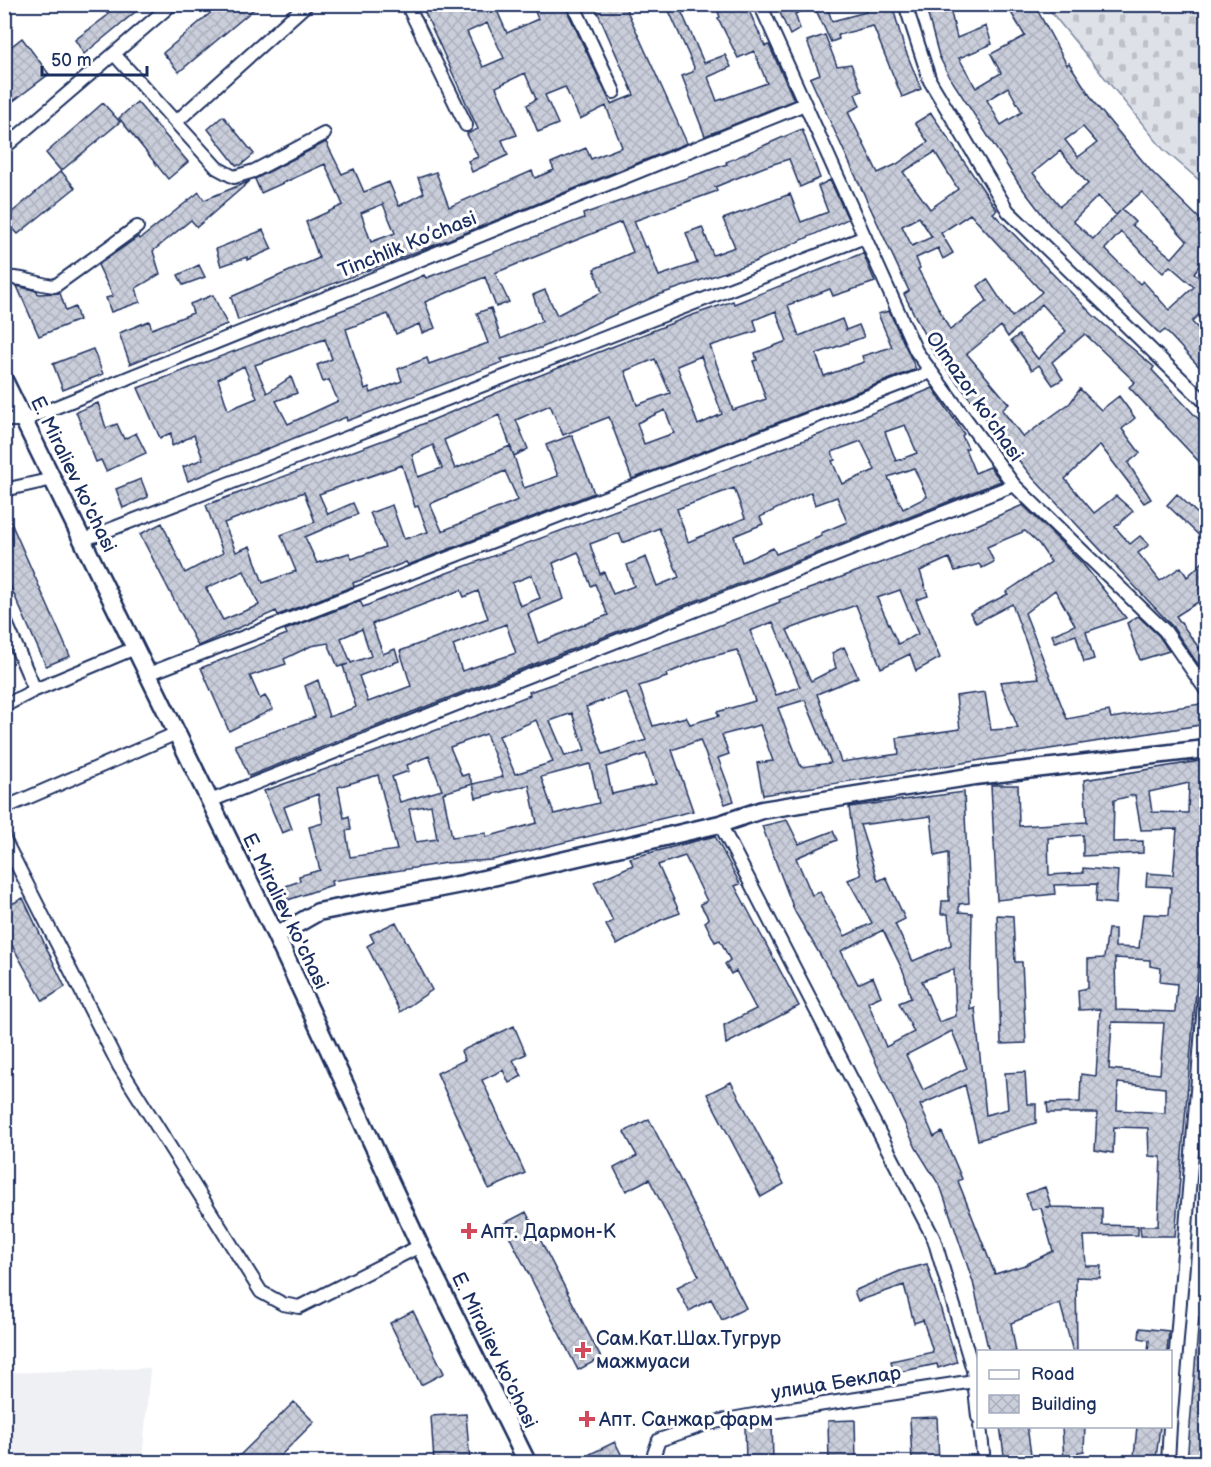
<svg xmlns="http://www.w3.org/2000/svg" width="1211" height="1467" font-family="'Balsamiq Sans',sans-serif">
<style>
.built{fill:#eff0f4}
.cemetery{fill:url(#cemetery-stones);stroke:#7c88a2;stroke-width:1.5}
.building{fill:url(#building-cross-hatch);stroke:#1b2f5e;stroke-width:1.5;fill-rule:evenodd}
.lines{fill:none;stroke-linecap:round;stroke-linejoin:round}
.street-casing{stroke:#1b2f5e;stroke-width:16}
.secondary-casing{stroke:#1b2f5e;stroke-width:21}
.street{stroke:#fff;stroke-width:12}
.secondary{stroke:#fff;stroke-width:16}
.poi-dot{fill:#d1495b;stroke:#fff;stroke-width:2}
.labels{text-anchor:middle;stroke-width:6;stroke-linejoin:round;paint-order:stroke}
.street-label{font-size:20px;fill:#1b2f5e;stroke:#fff}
.poi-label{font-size:20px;fill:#1b2f5e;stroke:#fff;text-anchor:start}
</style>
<defs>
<pattern id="cemetery-stones" width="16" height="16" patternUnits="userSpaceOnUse" patternTransform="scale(1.5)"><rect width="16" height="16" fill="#dee1e7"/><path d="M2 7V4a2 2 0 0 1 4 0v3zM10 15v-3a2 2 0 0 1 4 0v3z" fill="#bec1c9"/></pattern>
<pattern id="building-cross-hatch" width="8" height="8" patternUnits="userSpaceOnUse" patternTransform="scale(1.5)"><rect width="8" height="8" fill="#caceda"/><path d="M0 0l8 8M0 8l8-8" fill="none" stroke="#adb1be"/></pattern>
</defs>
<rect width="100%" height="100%" fill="#fff"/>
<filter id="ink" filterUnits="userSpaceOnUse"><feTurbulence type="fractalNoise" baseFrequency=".0167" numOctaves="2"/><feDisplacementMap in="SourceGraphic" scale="12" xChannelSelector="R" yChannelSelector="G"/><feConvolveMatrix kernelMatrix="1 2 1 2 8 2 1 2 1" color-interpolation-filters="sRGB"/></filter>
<g filter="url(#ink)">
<path class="built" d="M150 1368 142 1462H5V1373Z"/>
<path class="cemetery" d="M1048 5H1206V186L1163 149 1051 12Z"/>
<path class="building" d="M101 4H145L84 54 75 40 108 15Z
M221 4H260L179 72 163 53Z
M421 4H455L459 14 480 4H494L507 33 538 19 532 4H564L611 104 634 95 594 4H624L687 143 450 239 238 320 231 297 319 258 306 222 343 205 325 164 261 193 255 179 326 142 342 174 354 169 364 192 389 182 399 206 424 193 418 178 436 172 449 207 532 171 535 178 554 170 551 163 586 148 591 159 622 147 606 106 580 119 565 87 545 95 558 124 538 132 527 105 536 99 525 73 496 87 517 135 502 140 508 155 472 172 468 161 478 157 467 134 478 129ZM487 23 504 58 483 67 467 32ZM383 204 395 233 371 242 361 213Z
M666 4H678L704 63 725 55 731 67 708 77 717 101 767 83 754 51 738 58 718 18 720 17 715 4H746L765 46 769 45 794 100 705 136 682 76 693 72 694 67Z
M776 4H826L832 21 866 12 863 4H892L903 44 921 89 902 97 873 26 838 35 839 39 831 42 814 6 795 14 800 29 790 35Z
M925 4H949L957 38 986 26 992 44 959 58 976 88 1001 73 991 54 1025 36 1006 4H1034L1067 65 1069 63 1096 105 1151 171 1206 225V256L1194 273 1202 280 1206 275V307L1192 322 1206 337V374L1165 330 1160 334 1051 226 1019 184 949 76 939 56ZM1008 87 1022 112 1001 125 987 100ZM1083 127 1097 143 1078 157 1065 140ZM1060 151 1088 184 1060 206 1033 173ZM1142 192 1187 241 1172 258 1132 225 1135 222 1122 209ZM1098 196 1116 215 1120 211 1093 239 1073 221ZM1121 232 1163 273 1170 266 1194 287 1169 310 1143 281 1140 284 1105 249Z
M825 35 837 66 851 64 862 91 855 94 860 106 848 112 878 173 897 164 928 142 915 123 931 113 997 210 993 213 1093 315 1154 367 1152 370 1206 427V469L1129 387 1135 382 1085 334 1052 362 1063 379 1053 385 1039 365 1032 370 1011 341 1019 335 1038 359 1066 331 1042 304 1008 337 1001 326 967 354 1009 404 1002 410 1023 437 1070 403 1080 389 1101 410 1119 396 1135 418 1122 429 1140 453 1128 463 1151 499 1144 503 1100 445 1065 479 1094 513 1116 496 1133 511 1115 527 1130 544 1140 536 1149 545 1138 553 1160 581 1181 567 1187 577 1206 559V597L1176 616 1199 648 1206 645V676L1172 626 1032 477 933 352 904 294 909 291 810 78 820 74 807 41ZM935 152 958 189 930 209 903 172ZM970 214 1042 292 1012 317 987 279 978 286 987 301 950 330 918 269 920 268 916 258 938 248 943 259 953 253 941 233ZM919 217 932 237 912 246 902 226Z
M22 38 49 74 4 108V52Z
M137 102 188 162 168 179 119 118Z
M103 103 120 122 61 171 46 153Z
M223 116 254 154 241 165H236L208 129Z
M802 129 820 178 800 187 789 159 764 167 715 187 717 191 634 221 645 248 647 246 659 276 697 263 686 233 702 227 713 255 735 247 723 219 769 202 790 194 801 222 828 212 818 186 830 180 848 219 754 262 658 295 541 348 501 359 503 362 347 421 346 417 188 481 183 467 203 459 194 435 172 446 171 433 160 438 138 388 366 301 424 275 426 278 584 218 583 214 727 164 726 162ZM621 222 633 252 594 269 602 292 557 315 545 290 533 295 542 321 501 339 491 308 477 313 488 343 429 364 427 358 398 369 402 381 371 393 369 387 365 389 346 329 388 314 396 334 419 324 422 333 435 328 425 302 485 277 496 307 509 302 495 273ZM325 339 332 359 317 365 323 382 329 380 338 401 288 424 276 401 297 393 291 377 267 393 255 365ZM244 366 257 398 228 410 218 379Z
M61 171 75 188 18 234 4 219Z
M250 181 197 227 191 220 153 251 160 274 136 288 140 302 111 312 106 298 113 296 98 265 138 237 140 239 199 192 204 200Z
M263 230 272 249 247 260V257L221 266 216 249Z
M863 253 875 282 833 296 830 289 788 305 799 336 842 319 846 330 859 325 864 337 816 354 824 376 864 362 862 356 892 347 878 314 889 311 916 369 632 479 609 417 563 435 550 405 516 420 528 449 514 456 524 488 558 476 546 445 572 435 594 493 408 565 406 562 361 580 353 583 354 586 278 615 276 611 198 646 140 534 162 523 185 573 223 553 206 505 392 437 513 386 690 316 733 301 734 304ZM776 311 787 341 755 353 757 360 753 361 766 399 733 410 710 346 757 331 754 320ZM701 356 722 414 698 425 677 366ZM655 359 670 393 637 405 625 371ZM665 410 674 433 644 444 637 423ZM499 415 514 456 510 446 455 469 444 440ZM433 445 442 468 418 477 412 455ZM402 465 415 507 418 506 428 532 404 539 392 505 370 513 385 547 352 559 349 553 317 563 305 537 358 514 353 503 328 514 319 494ZM505 471 518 500 442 531 430 504ZM304 492 315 522 281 535 296 571 263 583 250 546 236 552 224 523ZM244 571 259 605 223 620 206 588Z
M199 265 205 277 183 285 178 275Z
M17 286 37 291 38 294 60 293 66 311 75 307 79 320 39 336Z
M213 295 227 324 130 364 119 333 149 321 152 329 193 313 190 304Z
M93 349 103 374 63 390 53 364Z
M933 388 964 434 962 436 968 448 965 449 975 473 990 467 1001 481 249 776 235 745 315 717 305 686 318 680 329 717 356 707 343 666 348 664 338 667 328 643 311 646 284 659 286 664 250 676 260 699 265 696 273 709 229 731 201 668 287 634 285 630 360 601 363 607 439 576 826 432ZM905 425 917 453 896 461 885 432ZM861 441 875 470 842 484 832 461 835 460 832 452ZM914 468 927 497 903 509 888 477ZM734 488 745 518 688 542 677 509ZM811 492 815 505 837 497 847 522 821 533 822 536 776 554 773 548 742 562 734 536 763 524 760 517ZM659 528 679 577 657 586 646 557 627 565 634 586 613 594 604 572 600 574 590 544 619 533 623 543ZM578 552 591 586 595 584 608 615 538 643 528 614 564 599 553 563ZM532 575 540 598 520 606 512 583ZM461 590 464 597 478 591 488 618 400 651 411 686 368 702 359 676 399 661 395 649 383 654 372 624ZM506 624 516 653 462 671 453 645ZM362 629 371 656 351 663 341 638Z
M98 403 106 428 117 424 124 439 136 433 146 453 106 471 101 460 96 462 76 412Z
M141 479 148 497 123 508 116 489Z
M1177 494 1206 522V542L1167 505Z
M1023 505 1083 564 1126 618 1086 632 1094 659 1084 662 1076 635 1055 642 1052 635 1075 625 1055 590 1025 613 1067 719 1109 711 1111 718 1200 704 1206 716V724L763 795 757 763 773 761 760 725 722 735 729 754 718 758 734 801 725 804 700 740 672 750 693 811 492 860 446 863 331 881 332 885 288 900 283 887 300 881 299 876 320 870 309 827 323 823 318 794 284 807 292 829 282 833 264 791 479 715 530 695 529 692 702 632 780 602 779 600 940 541ZM1025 531 1039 544 1051 562 1006 592 1008 594 970 613 976 623 1012 604 1039 678 1000 682 1018 728 991 730 985 692 956 696 960 729 897 738 899 754 841 762 817 694 858 677 844 647 832 653 836 668 811 681 787 630 856 605 881 668 910 654 916 671 940 658 916 600 928 596 920 571 949 558 955 571 979 564 982 568 994 562 987 547ZM900 590 918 634 898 644 877 598ZM773 622 800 687 776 695 750 631ZM737 650 755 701 717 712 719 716 690 724 686 717 653 726 639 686 667 677 666 674 702 659ZM626 692 646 740 603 754 586 707ZM805 700 831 763 801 767 778 708ZM572 713 585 750 565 756 550 721ZM536 720 553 762 515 774 499 736ZM486 734 503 777 473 784 468 774 462 776 450 747ZM646 754 656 784 612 794 606 767ZM429 756 442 790 400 802 392 777 409 771 407 765ZM590 764 599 803 554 814 541 777ZM378 775 397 850 350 857 346 831 351 830 349 816 344 818 338 787ZM473 784 476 798 529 785 537 823 486 837V833L452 837 443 793ZM431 805 437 839 416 842 409 809Z
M4 507 70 656 46 666 4 572Z
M1138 616 1159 636 1169 651 1140 660 1127 623Z
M1206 760V873L1175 1236H1141L1140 1226H1158L1161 1157 1149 1156 1148 1128 1114 1127 1113 1153 1095 1150 1097 1113H1048L1047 1103 1080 1102 1081 1074 1096 1076 1100 1009 1079 1010 1078 990 1088 988V959L1104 958 1108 929H1115V947L1139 948 1143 914 1169 915 1171 887 1146 886 1147 873 1173 875 1177 829 1141 830 1135 795 1114 800 1113 842 1143 841V853L1083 856V835L1048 838 1049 875 1083 873V868L1118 871 1116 904 1096 902 1097 884 1054 885 1055 894 997 900 991 785H1018L1019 826 1087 822 1084 780ZM1189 783 1188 813 1152 812 1149 792ZM1115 958 1150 960V966L1161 968 1160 982 1177 984 1175 1012 1116 1010ZM1112 1022 1164 1023 1160 1074 1109 1069ZM1118 1083 1165 1088V1113L1117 1110Z
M964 792 969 903 959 904V912L972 913 970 1010 975 1008 986 1115 1008 1109 1005 1073 1025 1072 1027 1104H1036V1123L978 1140 965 1085 920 1105 934 1137 942 1132 962 1179 958 1181 995 1274 1025 1265 1053 1251 1041 1208 1032 1210 1026 1194 1045 1187 1051 1206 1045 1207 1102 1208V1225L1138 1226V1235L1084 1236 1086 1266H1101L1100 1278 1076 1277 1077 1352H1073L1060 1303 1011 1323 1016 1352H989L973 1282 941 1188 916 1148 847 1001 795 912 762 826 787 820 799 844 833 831 837 840 796 858 812 895 820 892 845 936 872 923 848 880 861 875 856 858 849 807ZM931 816 935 856 948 853 949 901H942L941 914H948L951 945 913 961 895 924 905 919 886 877 878 881 860 825ZM883 930 904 973 911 998 899 1003 914 1032 886 1047 868 1002 881 996 873 977 858 984 841 951ZM954 969 956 1016 939 1022 922 981ZM952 1031 967 1068 923 1090 906 1055Z
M715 836 740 884 735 886 799 1006 726 1044 724 1025 756 1009 736 971 731 974 725 964 730 960 720 940 715 942 705 922 709 919 700 904 707 901 685 856 658 865 680 913 661 920 617 945 606 925 613 921 594 882 633 865 630 858Z
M23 898 65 987 43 1001 4 931V908Z
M997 915 1013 916 1015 962H1022L1026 1043 1001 1044Z
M396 922 432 990 400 1012 367 946 374 942 370 934Z
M514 1026 526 1054 513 1060 522 1076 509 1083 503 1070 482 1080 525 1173 489 1189 437 1073 465 1060 461 1051Z
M731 1082 784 1184 761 1197 707 1094Z
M649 1119 746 1308 722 1320 711 1299 689 1311 677 1287 699 1276 649 1179 626 1191 614 1168 637 1156 624 1132Z
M526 1212 601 1358 578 1370 503 1224Z
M927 1264 957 1362 938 1368 937 1364 894 1373 891 1361 933 1352 923 1320 914 1323 904 1285 858 1301 854 1291 900 1271Z
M413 1311 444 1373 421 1385 390 1323Z
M1199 1317 1206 1318V1462H1187Z
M1140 1328 1169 1331 1167 1352H1148L1149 1340 1139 1338Z
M294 1402 314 1422 274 1462H233Z
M466 1414 470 1462H434L431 1416Z
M937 1417 939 1462H912L910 1418Z
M855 1420 856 1462H829L828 1421Z
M758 1422H772L773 1462H746L745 1425Z
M1000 1426H1027L1032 1462H1005Z
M1062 1426H1085L1084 1451 1078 1452 1079 1462H1064Z
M1137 1426H1160L1156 1458 1134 1457Z
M615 1442 625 1462H594L590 1454Z"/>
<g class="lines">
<defs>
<path id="street" d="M407 4 466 125
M573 4 614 92
M760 4 916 351 1014 485 1165 631 1206 690
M905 4 930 81 1008 211 1206 403
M114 54 217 168 234 177 254 171 324 134
M176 122 307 4
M4 148 172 4
M4 278C24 276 37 285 55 286L137 227
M4 420H24L805 104
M4 490 53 479
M83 540 865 237
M4 618 35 690
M148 674 931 372
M4 706 35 690 135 648
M210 801 1014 485
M4 808 177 733
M720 824 934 1239 973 1370 978 1417
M4 839 119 1066 261 1292 283 1304 299 1307 420 1246
M980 1426 984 1462
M1170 1426 1206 979
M655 1462 654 1454 659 1440 709 1423 759 1414 974 1381
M1168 1462 1170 1426"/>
<path id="secondary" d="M4 380 276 936 420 1246 527 1462
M276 936 318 912 462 884 720 824 762 810 975 776 1206 749"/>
</defs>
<use href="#street" class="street-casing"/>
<use href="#secondary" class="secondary-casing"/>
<use href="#street" class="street"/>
<use href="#secondary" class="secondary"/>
</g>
</g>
<g class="poi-dot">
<path d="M466 1222h6v6h6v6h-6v6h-6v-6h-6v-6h6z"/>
<path d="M580 1341h6v6h6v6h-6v6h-6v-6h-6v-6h6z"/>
<path d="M584 1410h6v6h6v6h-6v6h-6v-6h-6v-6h6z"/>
</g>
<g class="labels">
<g class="street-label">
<text transform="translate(407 244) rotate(-22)" y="7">Tinchlik Ko’chasi</text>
<text transform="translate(975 396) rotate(55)" y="7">Olmazor ko'chasi</text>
<text transform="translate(74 474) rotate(64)" y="7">E. Miraliev ko'chasi</text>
<text transform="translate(286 911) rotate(64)" y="7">E. Miraliev ko'chasi</text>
<text transform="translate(495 1350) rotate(64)" y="7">E. Miraliev ko'chasi</text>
<text transform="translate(836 1382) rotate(-9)" y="7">улица Беклар</text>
</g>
<g class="poi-label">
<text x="481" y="1238">Апт. Дармон-К</text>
<text x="596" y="1345">Сам.Кат.Шах.Тугрур<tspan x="596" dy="23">мажмуаси</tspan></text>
<text x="599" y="1426">Апт. Санжар фарм</text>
</g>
</g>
<rect width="1211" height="1467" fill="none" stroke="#fff" stroke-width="24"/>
<rect x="12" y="12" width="1187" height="1443" fill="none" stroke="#1b2f5e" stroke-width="2" filter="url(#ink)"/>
<rect x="977" y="1350" width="195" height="78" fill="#ffffff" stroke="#a4acbf" stroke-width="1.5"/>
<rect x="989" y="1370" width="30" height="9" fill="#ffffff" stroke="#a4acbf" stroke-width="1.5"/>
<text x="1031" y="1380" font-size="18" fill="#1b2f5e">Road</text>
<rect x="989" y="1395" width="30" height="18" fill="url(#building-cross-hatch)" stroke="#a4acbf" stroke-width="1.5"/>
<text x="1031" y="1410" font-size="18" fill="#1b2f5e">Building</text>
<path d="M42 66v9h105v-9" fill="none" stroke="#1b2f5e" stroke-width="3"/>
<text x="51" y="66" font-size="18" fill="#1b2f5e" stroke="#ffffff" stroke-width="4.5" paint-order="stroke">50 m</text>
</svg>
